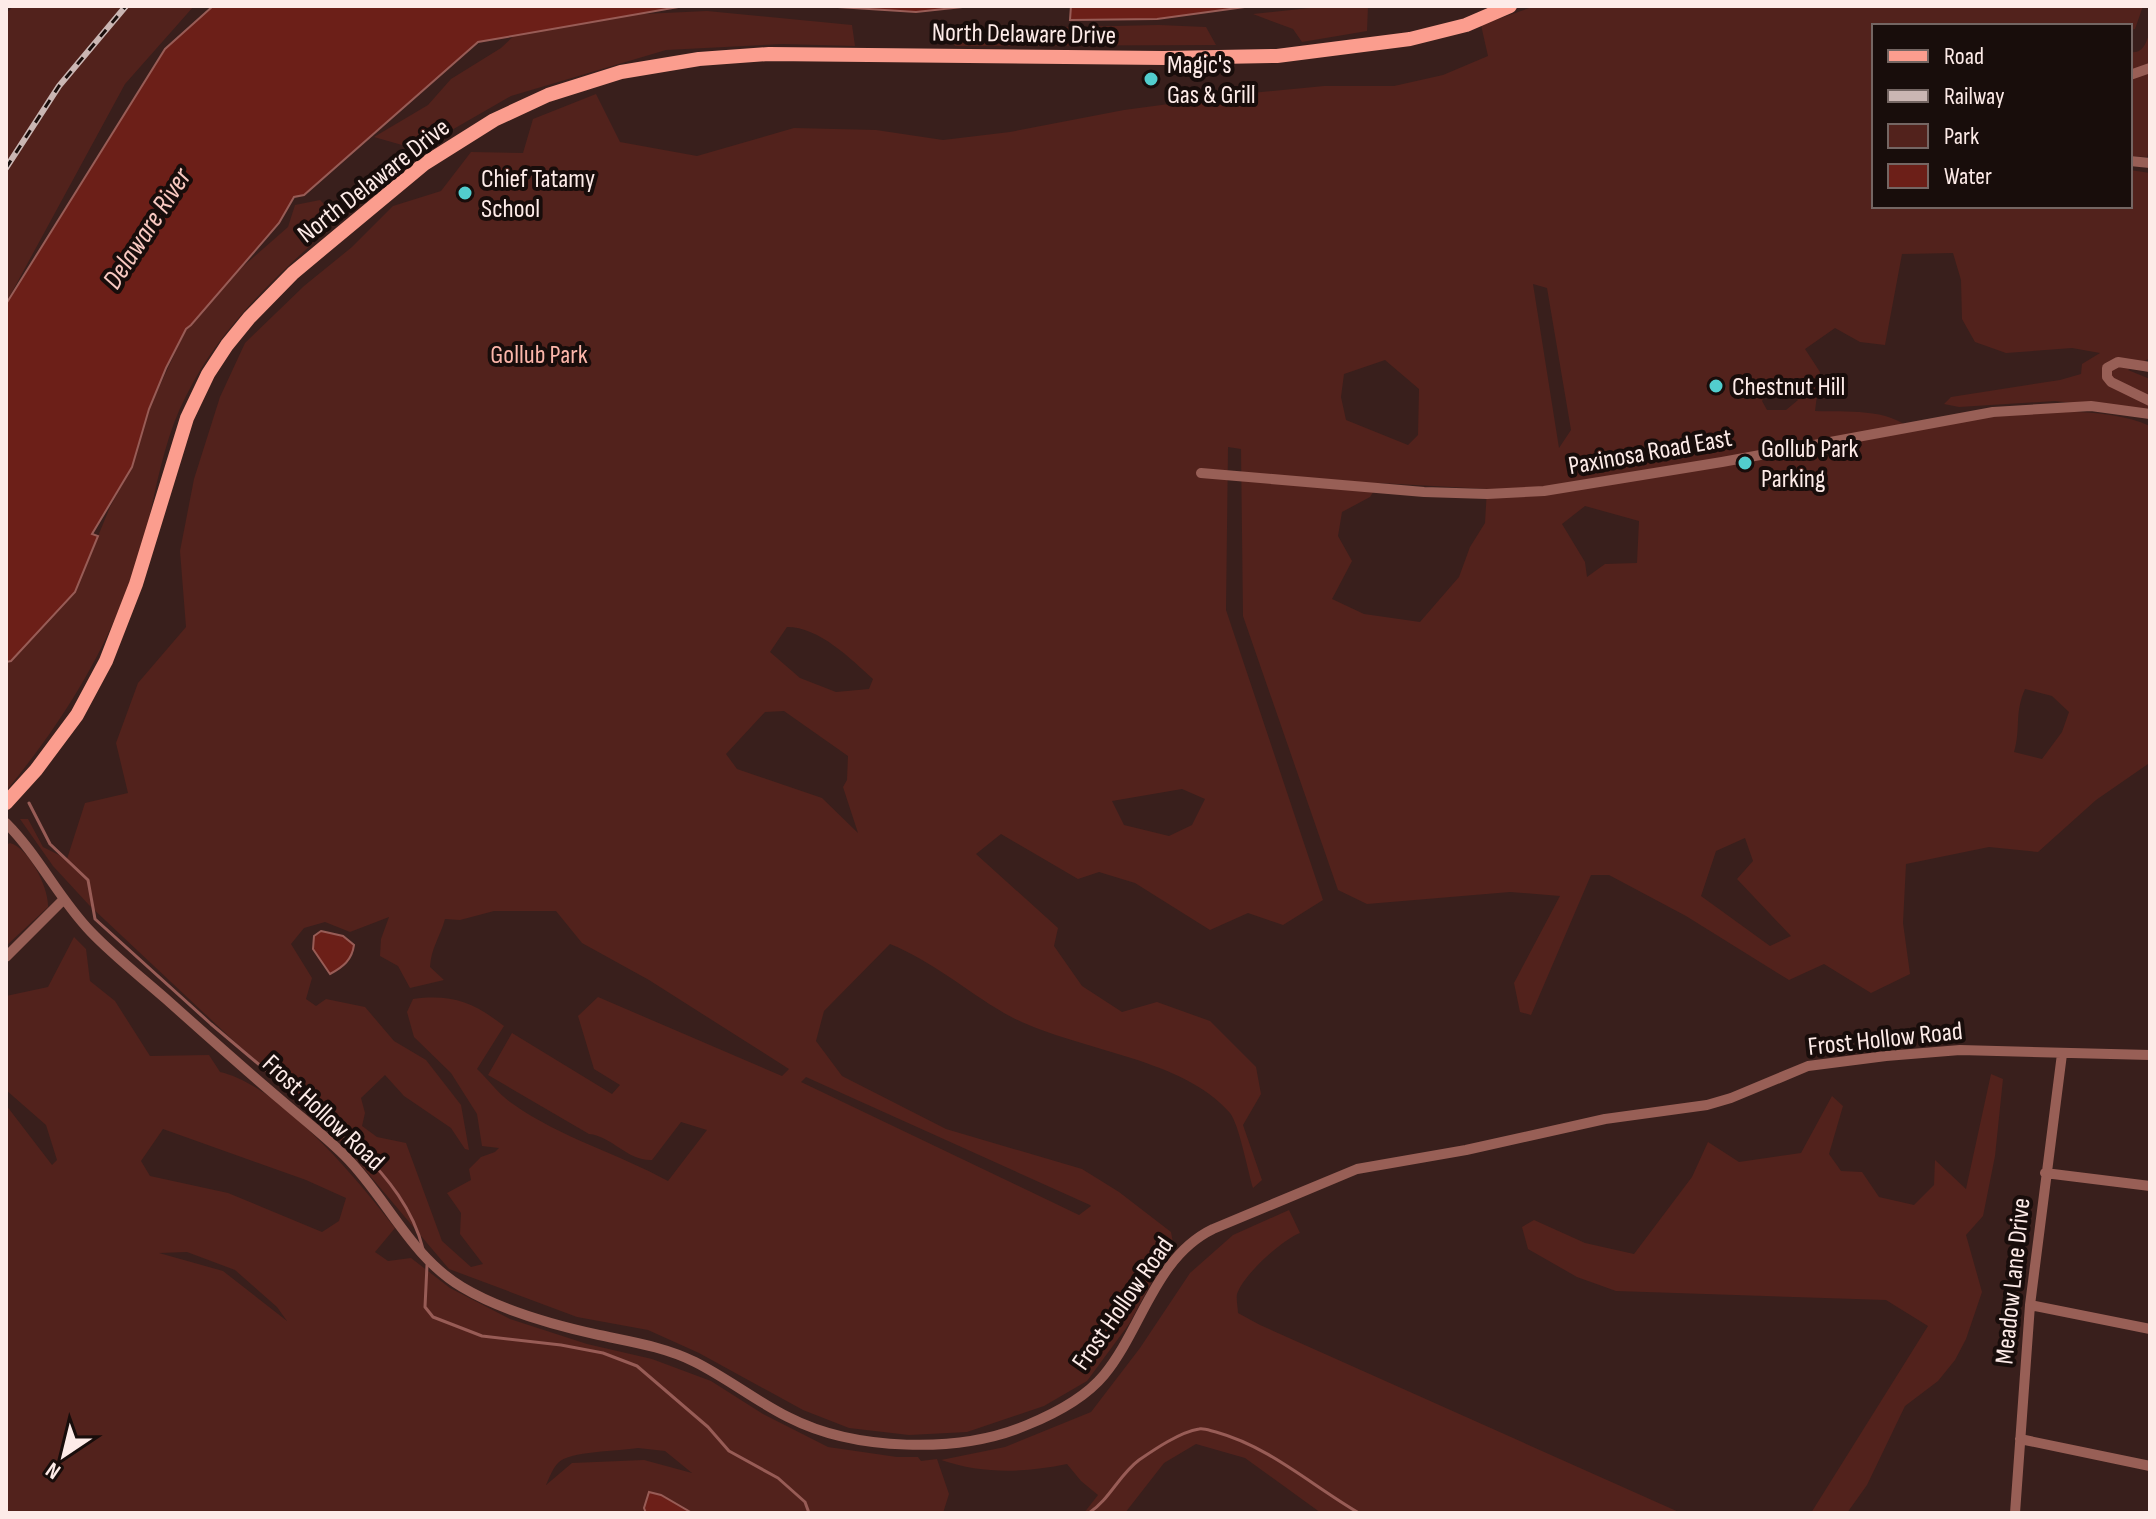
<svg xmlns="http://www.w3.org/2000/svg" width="2156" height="1519" font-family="'Sofia Sans Condensed',sans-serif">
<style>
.green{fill:#52221c;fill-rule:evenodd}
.water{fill:#6c1f18;stroke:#985c56;stroke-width:2}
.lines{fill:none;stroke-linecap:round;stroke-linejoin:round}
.stream{stroke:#985c56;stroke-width:3}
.minor{stroke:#985f56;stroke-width:10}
.major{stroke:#fb9d8e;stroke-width:14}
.rail-casing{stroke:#cab6b3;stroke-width:6}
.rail{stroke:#180d0b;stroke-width:3;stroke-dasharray:9;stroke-linecap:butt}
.poi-dot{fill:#52cdce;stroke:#180d0b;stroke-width:3}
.labels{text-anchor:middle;stroke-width:8;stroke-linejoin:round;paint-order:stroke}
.street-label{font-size:26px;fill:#fdebe8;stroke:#180d0b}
.poi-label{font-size:26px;fill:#fdebe8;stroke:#180d0b;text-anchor:start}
.park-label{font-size:26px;fill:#fcb6aa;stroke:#180d0b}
.water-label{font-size:28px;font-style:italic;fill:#f9c9c1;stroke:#180d0b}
</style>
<rect width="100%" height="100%" fill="#391f1c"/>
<path class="green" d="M14 6H194L125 84 6 303V13Z
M1328 6H1368L1367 31 1302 42 1293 29 1253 14Z
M1535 6H2143L2135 29 2130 30V26H1874V206H2130V170L2150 173V358L2128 370 2150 379V411L2055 401 1959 407 1944 404 1951 397 2060 380 2081 374 2082 364 2100 353 2072 348 2006 353 1975 342 1962 319 1961 280 1953 253 1902 254 1885 345 1860 342 1835 328 1805 349 1820 372 1815 411C1844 412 1890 408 1911 430 1977 418 2087 398 2150 426V766L2148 764 2096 800 2038 852 1989 847 1906 864 1903 923 1910 974 1871 993 1824 964 1789 980 1686 916 1609 875H1591L1531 1015 1520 1012 1514 983 1560 896 1510 892 1367 904 1338 890 1243 616 1241 449 1228 447 1226 610 1323 900 1283 925 1248 913 1210 930 1135 883 1099 872 1078 879 1001 834 976 854 1058 928 1054 946 1082 986 1122 1012 1157 1002 1210 1021 1256 1067 1261 1094 1243 1125 1262 1180 1253 1188C1248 1172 1239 1124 1230 1113 1180 1055 1070 1051 1004 1013 965 990 932 961 890 944L824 1011 816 1041 842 1076 946 1129 1082 1169 1119 1192 1171 1232 1173 1243 1129 1324 1087 1381 1044 1406 967 1432 909 1435 849 1428 803 1410 699 1353 648 1330 577 1317 449 1269 316 1112 237 1044 89 905 53 866 20 819H28L43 847 67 859 85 803 128 793 116 743 138 683 186 627 180 551 194 479 220 397 245 343 304 286 352 247 393 206 441 191 471 152 523 153 533 119 596 94 620 142 697 156 794 128 876 130 943 140 1010 132 1124 110 1251 93 1324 86H1394L1443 75 1488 56 1481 25ZM1533 284 1547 288 1571 430 1559 448ZM1385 360 1419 389 1418 435 1408 445 1346 420 1341 397 1344 374ZM1771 386 1789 390 1798 400 1786 410H1767L1762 401ZM1379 483 1487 489 1485 523 1470 547 1459 577 1420 622 1364 614 1332 599 1352 561 1338 536 1342 512 1370 497ZM1585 506 1639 521 1637 563 1605 564 1587 577 1585 562 1562 524ZM787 627C819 627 850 658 873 679L869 689 836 692 800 678 770 652ZM2025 689 2052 696 2069 712 2062 732 2042 759 2014 752C2021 727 2014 714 2025 689ZM784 711 848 756 847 780 843 787 858 833 822 798 737 769 726 754 765 712ZM1182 789 1205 799 1192 825 1169 836 1124 825 1112 801ZM1745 838 1753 861 1737 879 1791 936 1770 946 1701 896 1716 851ZM494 911H556L582 943 649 980 789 1069 782 1076 598 997 578 1016 594 1069 620 1085 612 1094 512 1033 488 1075 589 1134C612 1136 627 1161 652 1160L681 1122 707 1130 668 1181C617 1153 561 1138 513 1104 499 1095 489 1080 477 1069L504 1026C473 1002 452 994 413 999L407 1012 414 1037 451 1073 477 1114 482 1146 499 1148 495 1152 481 1157 469 1169 471 1180 447 1193 461 1213 460 1234 483 1264 471 1267 442 1241 406 1143 377 1137 362 1126 365 1113 361 1098 385 1075 404 1096 451 1128 465 1149 469 1150 461 1105 426 1060 394 1041 365 1007 326 999 316 1006 306 999 312 978 291 944 304 928 325 922 350 932 389 917 381 939 380 956 398 966 410 988 444 980 430 967C431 948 440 937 445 919L460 920ZM806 1077 1090 1205 1091 1206 1079 1215 801 1082Z
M707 11 852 25 855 46 782 44 666 50 511 96 431 142 409 147 374 137 428 105 451 79 501 48 525 25 578 17Z
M1159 25 1206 27 1216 45 955 46 949 32 980 29Z
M2150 32V146L2147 157 2130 156V52C2144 54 2146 42 2150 32Z
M320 200 330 210 332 226C276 276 220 327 186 396 160 446 154 506 139 560 135 575 127 590 121 605 91 676 55 731 6 791V662L11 661 75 592 110 507 132 467 149 409 186 329 191 325 239 270 288 227 295 205Z
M10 843C29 848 49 888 48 907L6 946V845Z
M74 937 86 949 90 981 115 1001 150 1056 209 1055 220 1072C279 1085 358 1180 395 1228L375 1252 388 1261 411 1258 450 1288 510 1319 587 1344 652 1359 711 1381 763 1414 828 1447 897 1457H918L921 1461 937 1459 949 1494 943 1513H6V1105L52 1165 57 1160 46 1125 6 1090V996L48 987ZM163 1129 306 1180 346 1198 339 1221 322 1232 228 1193 150 1176 141 1161ZM187 1252 235 1270 277 1307 287 1321 223 1271 159 1253ZM638 1448 665 1451 692 1473 644 1460 572 1463 546 1485C549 1478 553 1468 558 1463 568 1451 620 1451 638 1448Z
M1991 1074 2003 1079 1995 1156 1983 1216 1966 1235 1982 1292 1966 1339 1955 1360 1938 1381 1905 1406 1867 1485 1847 1513H1811L1928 1326 1886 1300 1616 1291 1577 1277 1528 1249 1522 1227 1534 1220 1585 1243 1634 1254 1692 1177 1708 1142 1739 1162 1801 1153 1832 1096 1843 1106 1829 1154 1841 1171 1862 1172 1879 1197 1914 1205 1934 1185 1935 1160 1966 1189Z
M1289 1210 1300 1233C1282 1240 1243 1275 1237 1294 1236 1299 1238 1308 1238 1313L1260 1325 1681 1513H1321L1245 1458 1196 1444 1164 1463 1125 1513H1084L1098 1495 1081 1481 1067 1464C1024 1473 982 1474 941 1460L1005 1447 1091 1412 1140 1348 1190 1273 1233 1235Z"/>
<path class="water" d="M213 6H684L478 42 304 195 294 197 279 223 191 325 186 329 166 368 149 409 132 467 92 534 98 536 75 592 11 661 6 662V304L165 49Z
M822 6H972L916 12Z
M1071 6H1252L1157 19 1070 20Z
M321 931 343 936 354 945C352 960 343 967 330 974L313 949 314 936Z
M649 1492 661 1495 692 1513H646L644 1508Z"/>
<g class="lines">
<path class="stream" d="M29 803 50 844 88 880 95 919 211 1024 359 1149C388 1178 413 1209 423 1249
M427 1265 425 1307 433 1317 482 1336 561 1345 603 1353 637 1366 708 1427 729 1451 778 1478 805 1502 809 1513
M1089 1513C1110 1499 1119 1475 1139 1460 1155 1449 1180 1432 1199 1429 1204 1428 1211 1431 1216 1432 1270 1447 1311 1485 1359 1513"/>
<path class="minor" d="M2130 75 2150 68
M2130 161 2150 163
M2150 367 2118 362 2107 368V377L2111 382 2150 401
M1201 473 1424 492 1487 494 1544 491 1722 462 1993 412 2091 406 2150 414
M6 823C39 856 59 899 91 932 114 956 141 977 166 999 204 1033 242 1067 281 1100 303 1119 325 1136 345 1156 387 1198 410 1256 462 1287 502 1311 553 1325 599 1335 632 1342 665 1347 695 1362 727 1378 756 1401 788 1417 854 1451 959 1454 1027 1425 1054 1414 1085 1398 1104 1375 1142 1329 1155 1257 1213 1229L1357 1169 1466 1150 1605 1119 1707 1105 1731 1098 1808 1066 1886 1056 1960 1050 2150 1055
M6 957 64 899
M2045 1173 2150 1186
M2030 1305 2150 1329
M2020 1439 2150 1466
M2015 1513 2030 1305 2062 1054"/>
<path class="major" d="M6 803 36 770 77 715 106 661 136 584 187 418 208 374 227 345 249 318 293 273 424 164 494 120 548 95 621 72 699 59 769 54 1164 58 1277 56 1410 39 1466 25 1510 6"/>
<defs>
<path id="rail" d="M6 168 59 86 126 6"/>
</defs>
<use href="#rail" class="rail-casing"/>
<use href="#rail" class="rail"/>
</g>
<g class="poi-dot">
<circle cx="1151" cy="79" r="8"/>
<circle cx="465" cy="193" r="8"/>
<circle cx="1716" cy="386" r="8"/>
<circle cx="1745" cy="463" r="8"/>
</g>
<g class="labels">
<g class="street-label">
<text transform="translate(1024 33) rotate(1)" y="9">North Delaware Drive</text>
<text transform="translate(373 180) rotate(-38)" y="9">North Delaware Drive</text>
<text transform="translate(1650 451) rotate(-10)" y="9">Paxinosa Road East</text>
<text transform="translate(1885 1038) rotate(-6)" y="9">Frost Hollow Road</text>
<text transform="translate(324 1112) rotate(43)" y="9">Frost Hollow Road</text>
<text transform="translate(2012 1281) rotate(-84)" y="9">Meadow Lane Drive</text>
<text transform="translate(1122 1303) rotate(-55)" y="9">Frost Hollow Road</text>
</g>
<g class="poi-label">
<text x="1167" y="73">Magic's<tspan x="1167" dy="30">Gas &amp; Grill</tspan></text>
<text x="481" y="187">Chief Tatamy<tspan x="481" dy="30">School</tspan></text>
<text x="1732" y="395">Chestnut Hill</text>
<text x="1761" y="457">Gollub Park<tspan x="1761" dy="30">Parking</tspan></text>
</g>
<g class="park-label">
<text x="539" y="363">Gollub Park</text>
</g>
<g class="water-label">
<text transform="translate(146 228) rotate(-57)" y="10">Delaware River</text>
</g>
</g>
<rect width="2156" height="1519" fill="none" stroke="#fdebe8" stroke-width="16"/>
<rect x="1872" y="24" width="260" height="184" fill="#180d0b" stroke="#746663" stroke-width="2"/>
<rect x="1888" y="50" width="40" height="12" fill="#fb9d8e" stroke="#746663" stroke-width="2"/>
<text x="1944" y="64" font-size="24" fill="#fdebe8">Road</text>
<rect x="1888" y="90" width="40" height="12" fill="#cab6b3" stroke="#746663" stroke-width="2"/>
<text x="1944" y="104" font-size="24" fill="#fdebe8">Railway</text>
<rect x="1888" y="124" width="40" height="24" fill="#52221c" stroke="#746663" stroke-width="2"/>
<text x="1944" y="144" font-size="24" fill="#fdebe8">Park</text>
<rect x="1888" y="164" width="40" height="24" fill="#6c1f18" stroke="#746663" stroke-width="2"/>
<text x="1944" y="184" font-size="24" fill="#fdebe8">Water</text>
<g transform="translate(64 1455) rotate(215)" stroke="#180d0b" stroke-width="6" paint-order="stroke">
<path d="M0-6L14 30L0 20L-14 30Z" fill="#fdebe8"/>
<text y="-12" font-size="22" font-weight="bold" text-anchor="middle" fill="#fdebe8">N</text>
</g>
</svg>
